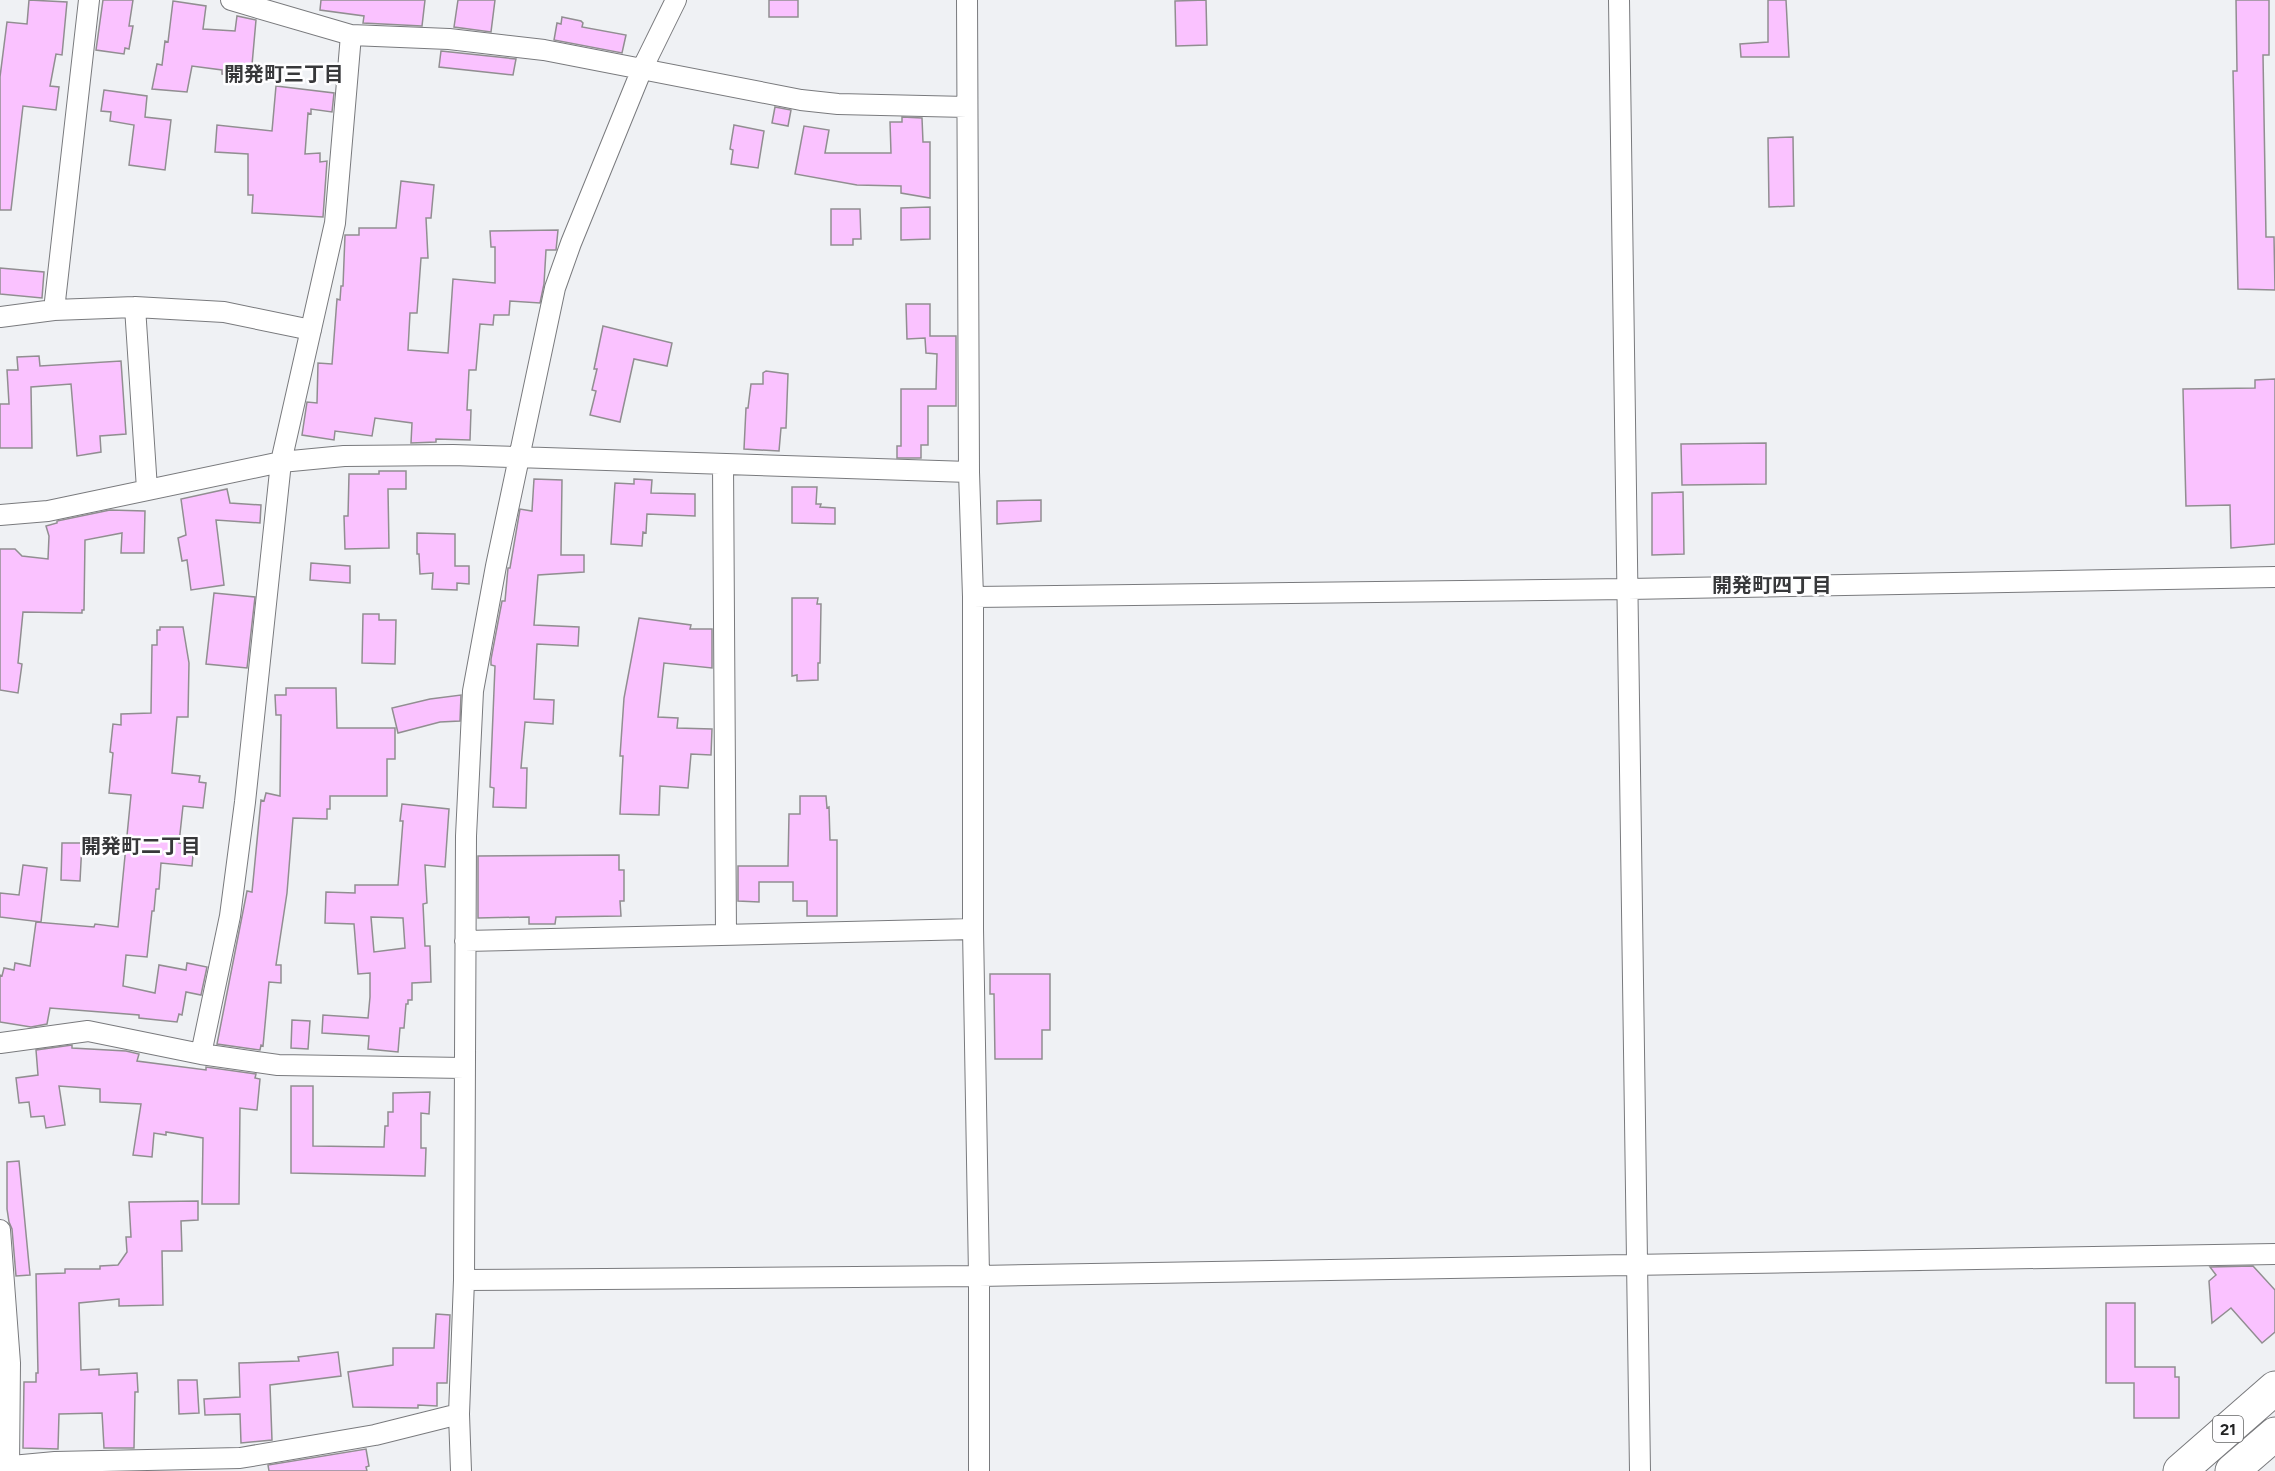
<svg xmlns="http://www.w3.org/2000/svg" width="2275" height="1471" font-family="Figtree,'Noto Sans JP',sans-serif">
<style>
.building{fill:#fac2ff;stroke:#918e91;stroke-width:1.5;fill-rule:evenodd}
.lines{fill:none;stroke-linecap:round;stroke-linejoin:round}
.minor-casing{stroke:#797a7d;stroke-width:22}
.trunk-casing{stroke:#797a7d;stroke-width:35}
.minor{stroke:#fff;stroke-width:20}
.trunk{stroke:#fff;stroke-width:33}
.labels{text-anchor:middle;stroke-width:5;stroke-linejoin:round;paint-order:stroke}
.shield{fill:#fefeff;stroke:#646566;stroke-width:1.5}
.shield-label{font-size:16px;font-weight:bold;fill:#222324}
.neighbourhood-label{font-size:20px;font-weight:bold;fill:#37383a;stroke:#fefeff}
</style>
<rect width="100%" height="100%" fill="#eff1f4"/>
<path class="building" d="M29 0 67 2 62 55 56 54 50 86 59 87 56 110 23 106 11 210H0V77L7 22 27 24Z
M103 0H133L129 26H133L129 49 125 48 124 54 96 50Z
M321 0H425L422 26 363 23 364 16 320 10Z
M458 0H495L491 32 454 27Z
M769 0H798V17H769Z
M1206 0 1207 45 1176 46 1175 1Z
M1768 0H1786L1789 57H1741L1740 44 1768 42Z
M2236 0H2269V55H2263L2266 237H2274L2275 290 2238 289 2233 71H2237Z
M173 1 206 6 203 29 235 31 237 16 256 20 251 76 222 74V70L192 66 187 92 152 89 157 64 162 65 165 41 168 42Z
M562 17 581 21 583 23 582 27 626 35 622 53 554 40 557 23 561 24Z
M441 51 516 59 513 75 439 67Z
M276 86 334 93 332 112 311 109V114L308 113 305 154 320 153V162L327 161 323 217 252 213 253 195H248V154L215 152 217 125 272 131Z
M104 90 147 96 145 117 171 120 165 170 129 165 134 125 110 121 111 112 101 111Z
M775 107 791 110 788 126 772 123Z
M902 117 922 118 923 142H930V198L901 193V186L857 185 795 174 804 126 829 130 825 153H891L890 122H902Z
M734 125 764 131 758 168 731 164 733 150 730 149Z
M1793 137 1794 206 1769 207 1768 138Z
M401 181 434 185 431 218H426L428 258H421L417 313H410L408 350 448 353 453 279 495 283V247H491L490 231 558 230 556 250H546L544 284 540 303 510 301 509 315H494L493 325 480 324 476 370H469L467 410H471L470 440 436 439V442L411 443 412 423 375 418 372 436 335 431 334 440 302 435 307 402 317 403 318 363 332 364 337 299 340 300 341 286H343L345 235H359V228H396Z
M930 207V239L901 240V208Z
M831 209H860L861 239H853V245H831Z
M0 268 44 272 42 298 0 294Z
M906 304H930V336H956V406H928V445H921V458H897V446H901V389H936L937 354 926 353 925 338 907 339Z
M603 326 672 343 667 366 634 359 620 422 590 415 596 391 592 390 597 369H594Z
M39 356 40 366 121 361 126 434 100 436 101 452 77 456 71 384 31 387 32 448H0V404H9L7 370H18L17 357Z
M766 371 788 374 786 428H781L779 451 744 449 746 408H748L751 384H763V373Z
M2275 379V544L2231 548 2230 505 2186 506 2183 389 2255 388V380Z
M1766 443V484L1682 485 1681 444Z
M379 471H406V489H388L389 548 345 549 344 516H348L349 474H379Z
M534 479 562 480 561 555H584V572L538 575 534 625 579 627 578 646 537 644 534 699 554 700 553 724 525 722 521 768H527L526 808 493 807 494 788 490 787 495 666 491 665V659L502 601H505L508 568H510L520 509 532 511Z
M634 479 652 480 651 493 695 494V516L647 514 646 533 643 532 642 546 611 544 615 483 634 484Z
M792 487H817L816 504H821L820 507 835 508V524L792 523Z
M227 489 230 503 261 505 260 523 216 520 224 585 191 590 187 560 182 561 178 538 186 535 181 499Z
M1683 492 1684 554 1652 555V493Z
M1041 500V521L997 524V501Z
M110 510 145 511 144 553H121L122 533 85 540 84 610H82V613L23 612 18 663 22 664 18 693 0 690V549H15L22 556 48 559 49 536 46 526 57 523V521Z
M417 533 455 534V566H469V584L457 583V590L432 589 433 573 420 574 419 554H417Z
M311 563 350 566V583L310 580Z
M214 593 255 597 247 668 206 664Z
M792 598H818L817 604H821L820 663H818V680L797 681V675L792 676Z
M363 614H379V620H396L395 664 362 663Z
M639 618 691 625 690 629H712V668L664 663 658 717 678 718 677 728 712 729 711 755 691 754 688 788 660 786 659 815 620 814 623 756H620L624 698Z
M160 627H183L189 663 188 717H177L172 773 200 776 199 782 206 783 203 808 183 806 179 843 194 844 192 866 161 863 159 889H156L154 911H152L147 957 126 955 123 986 155 993 159 965 186 970 187 963 207 967 201 995 186 992 182 1015 179 1014 177 1022 139 1018V1015L50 1008 47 1024 31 1027 0 1022V975L2 976 4 968 14 970 15 963 30 966 36 922 94 927 95 924 118 927 131 795 109 793 113 753 110 752 113 724 121 725V714L151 713 152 645H157V630H160Z
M286 688H336L337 728H395V759H387V796H330V809H327V819L293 818 287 893 276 965H281V983L269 982 263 1046 261 1045 260 1050 217 1044 247 891 252 892 261 800 264 801 266 793 280 796 281 715H276L275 695H286Z
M461 695 460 721 440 722 398 733 392 708 430 699Z
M800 796H826L827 808 829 807 830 840H837V916H807V901H793V882H759V902L738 901V866H788L789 814H800Z
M402 804 449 809 445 867 425 865 427 903 423 904 425 946H430L431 982 412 983V1000H408V1004H406L404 1028H400L398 1052 368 1049 369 1036 322 1033 323 1015 368 1018 370 997V973L358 974 354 924 325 923 326 892 355 893V885H398L403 821H400ZM371 917 403 918 405 948 374 952Z
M62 843H82L80 881 61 880Z
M619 855V870H624V901H620L621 916 556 917 555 924H529V917L478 918V856Z
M23 865 47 868 41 922 0 917V893L19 895Z
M990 974H1050V1030H1042V1059H995L994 994H990Z
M292 1020 310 1021 308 1049 291 1048Z
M72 1045V1048L126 1051 139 1054 137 1061 206 1070V1067L256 1074 255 1078 260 1079 257 1110 240 1108 239 1204H202L203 1138 166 1132V1135L154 1133 152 1157 133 1155 141 1104 100 1102V1089L59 1086 65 1125 46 1128 44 1116 31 1117 29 1102 19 1103 16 1078 38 1075 36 1050Z
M291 1086H313V1146L384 1147 385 1126H388V1112H393V1093L430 1092 429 1114 421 1113V1148H426L425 1176 291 1173Z
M19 1161 30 1275 16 1276 12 1229 9 1222 7 1209V1162Z
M198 1201V1220L181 1221 182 1251H162L163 1305 119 1306V1299L79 1303 81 1370 99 1369V1375L137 1373 138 1392H135L134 1448H104L102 1413 59 1414 58 1449 23 1448 24 1382H36V1373H38L36 1274 65 1273V1269H100V1266L118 1265 127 1252 126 1237H131L129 1202Z
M2253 1266 2275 1290V1332L2262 1343 2231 1308 2212 1323 2209 1281 2216 1275 2210 1267Z
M2106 1303H2135V1367H2175V1377H2179V1418H2134V1383H2106Z
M436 1314 450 1315 447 1383H437V1406L418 1405V1408L353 1407 348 1372 393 1365V1348H434Z
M338 1352 341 1376 270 1385 272 1440 241 1443 240 1414 205 1415 204 1399 240 1397 239 1363 299 1361 298 1357Z
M178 1380H197L199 1413 179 1414Z
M366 1449 369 1466 366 1467 367 1471H269L268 1465Z"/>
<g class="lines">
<defs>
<path id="minor" d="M231 0 351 35 449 39 544 50 801 100 838 104 967 107
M967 0 969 472 973 597V929L979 1276V1471
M1619 0 1640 1471
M135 307 147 489
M54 310 89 0
M0 317 54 310 135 307 224 312 311 330
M723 464 726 933
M0 515 48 511 281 462 344 456 453 455 969 472
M973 597 1628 589 2275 577
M465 941 973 929
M0 1043 88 1031 201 1054 278 1065 464 1068
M201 1054 230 916 245 802 281 462 335 223 351 35
M0 1230 10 1363 9 1466
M464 1280 979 1276 2275 1254
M0 1467 55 1462 240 1458 375 1435 459 1414
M461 1471 459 1414 464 1280 466 836 473 691 496 566 555 288 571 243 642 69 676 0"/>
<path id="trunk" d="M2180 1471 2275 1388
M2232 1471 2275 1434"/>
</defs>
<use href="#minor" class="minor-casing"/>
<use href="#trunk" class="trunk-casing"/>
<use href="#minor" class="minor"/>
<use href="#trunk" class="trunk"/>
</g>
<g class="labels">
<rect class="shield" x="2213" y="1416" width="30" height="26" rx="4.5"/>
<g class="shield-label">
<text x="2228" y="1435">21</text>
</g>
<g class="neighbourhood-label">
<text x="284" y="81">開発町三丁目</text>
<text x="1772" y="592">開発町四丁目</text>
<text x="141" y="853">開発町二丁目</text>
</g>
</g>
</svg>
